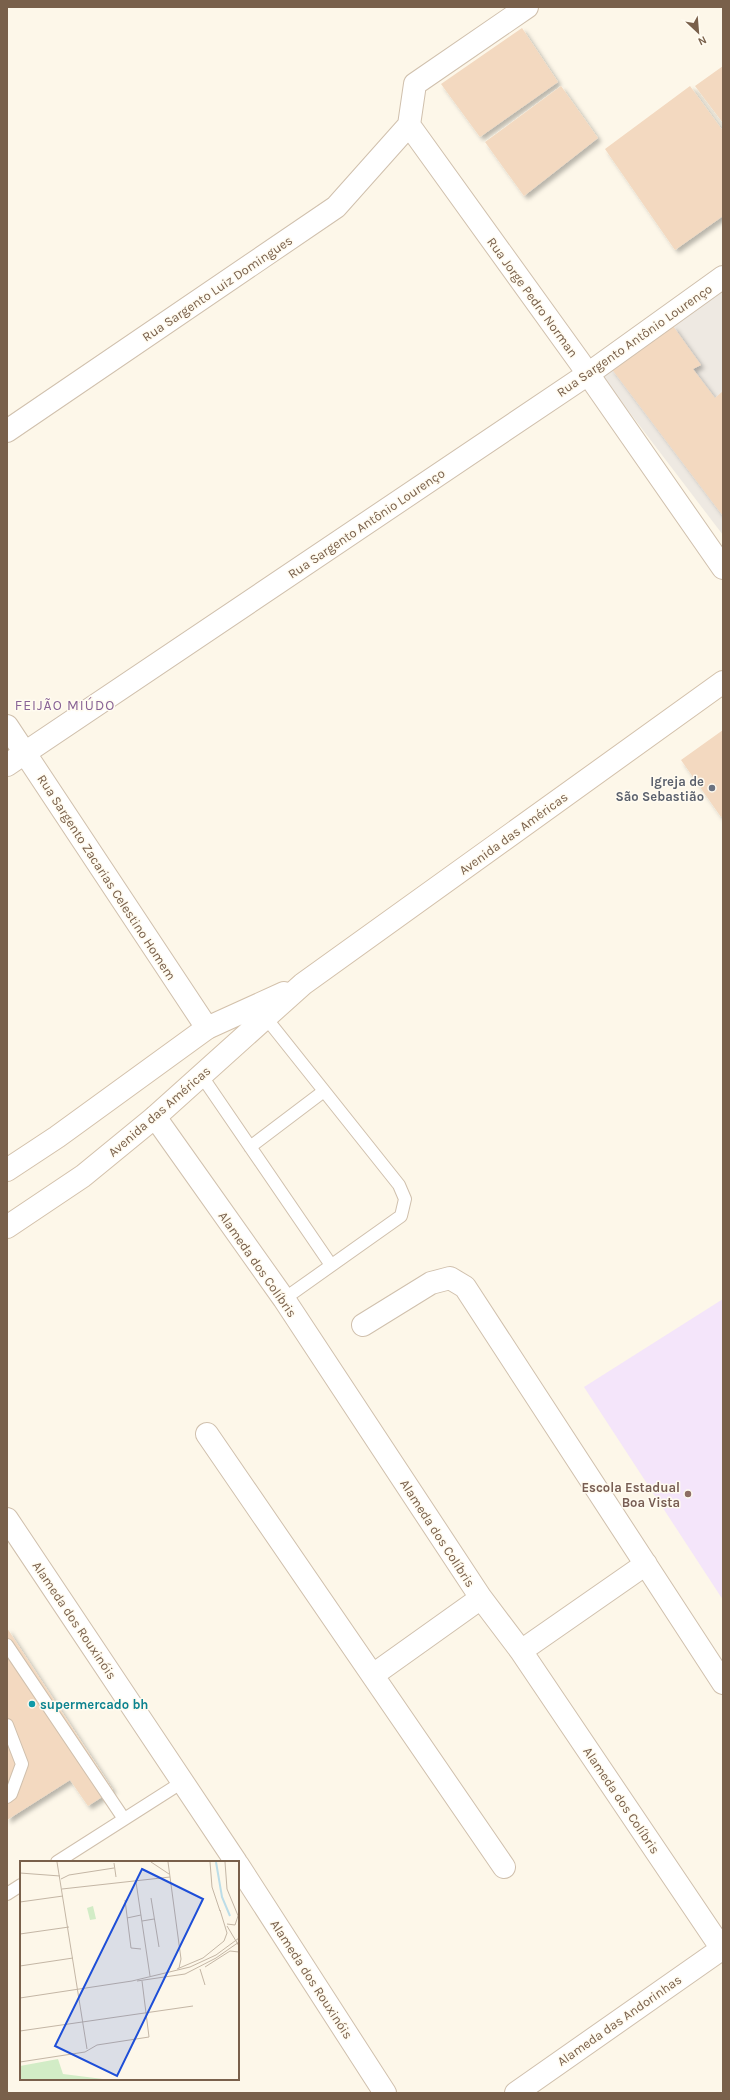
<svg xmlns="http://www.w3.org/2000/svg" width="730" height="2100" font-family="Karla,sans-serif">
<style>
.industrial{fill:#eee9e2}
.education{fill:#f4e5fa}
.building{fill:#f3d9c0;filter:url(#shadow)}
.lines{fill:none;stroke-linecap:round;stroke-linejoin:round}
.lane-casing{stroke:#d0c0ad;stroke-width:14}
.street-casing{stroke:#d0c0ad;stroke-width:24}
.secondary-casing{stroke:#d3c1ab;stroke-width:24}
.lane{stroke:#fff;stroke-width:12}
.street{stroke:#fff;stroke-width:22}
.secondary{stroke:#fff;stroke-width:22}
.worship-dot{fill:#6b7280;stroke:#fffbf0;stroke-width:1.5}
.education-dot{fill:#8d6e63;stroke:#fffbf0;stroke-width:1.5}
.culture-dot{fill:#0f9aa8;stroke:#fffbf0;stroke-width:1.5}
.labels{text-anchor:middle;stroke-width:3;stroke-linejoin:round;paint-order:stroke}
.street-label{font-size:13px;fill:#79604b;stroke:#fffbf0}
.worship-label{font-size:13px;font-weight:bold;fill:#5b616d;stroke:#fffbf0;text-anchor:end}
.education-label{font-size:13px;font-weight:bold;fill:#785e54;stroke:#fffbf0;text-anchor:end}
.culture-label{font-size:13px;font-weight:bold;fill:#0d838f;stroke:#fffbf0;text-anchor:start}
.neighbourhood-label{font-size:14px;letter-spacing:1px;fill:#896395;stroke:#fffbf0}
.inset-river{fill:none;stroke:#bcdde8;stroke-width:2}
.inset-road{fill:none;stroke:#c4b6a5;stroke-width:1}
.view{fill:#1d4ed8;fill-opacity:0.15;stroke:#1d4ed8;stroke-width:2}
.inset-edge{fill:none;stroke:#79604b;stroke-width:2}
</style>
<defs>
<filter id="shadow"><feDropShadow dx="3.5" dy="3.5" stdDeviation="2" flood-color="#0004"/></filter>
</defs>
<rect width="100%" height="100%" fill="#fdf7e9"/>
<path class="industrial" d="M723 283V535L598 371Z"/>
<path class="education" d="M723 1299V1600L584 1387Z"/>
<path class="building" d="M522 28 558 82 480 137 441 84Z
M723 66V123L695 86Z
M561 86 598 138 524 196 485 142Z
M690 86 723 131V216L675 250 605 149Z
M673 326 701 365 693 369 715 398 723 391V516L611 368Z
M723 730V816L721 817 681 760Z
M7 1628 113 1790 88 1806 70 1780 7 1820Z"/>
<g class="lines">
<defs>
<path id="lane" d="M266 1018 399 1185 405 1199 401 1216 284 1299
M201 1075 331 1265
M250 1147 324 1091
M7 1645 124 1819
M7 1725 22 1764 11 1794 7 1797
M57 1862 184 1781
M7 1894 21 1885"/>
<path id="street" d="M409 125 579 361 723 568
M409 125 415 84 527 7
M7 431 336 207 409 125
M7 726 207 1028
M7 765 588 374 723 277
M155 1117 284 1299 481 1598 521 1651 722 1949
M363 1325 431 1283 450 1278 465 1287 723 1683
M207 1434 504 1867
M7 1519 236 1862
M521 1651 646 1564
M373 1675 481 1598
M238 1865 385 2093
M516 2093 723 1948"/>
<path id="secondary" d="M7 1170 57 1137 207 1028 284 993
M7 1227 83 1176 155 1117 303 984 723 682"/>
</defs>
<use href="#lane" class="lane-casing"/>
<use href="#street" class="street-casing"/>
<use href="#secondary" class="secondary-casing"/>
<use href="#lane" class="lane"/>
<use href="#street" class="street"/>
<use href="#secondary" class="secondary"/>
</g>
<circle class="worship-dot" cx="712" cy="788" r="4"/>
<circle class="education-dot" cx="688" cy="1494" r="4"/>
<circle class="culture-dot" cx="32" cy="1704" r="4"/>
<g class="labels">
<g class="street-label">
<text transform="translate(217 288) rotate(-34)" y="5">Rua Sargento Luiz Domingues</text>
<text transform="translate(533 297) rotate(54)" y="5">Rua Jorge Pedro Norman</text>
<text transform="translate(634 340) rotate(-35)" y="5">Rua Sargento Antônio Lourenço</text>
<text transform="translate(366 523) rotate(-34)" y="5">Rua Sargento Antônio Lourenço</text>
<text transform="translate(513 833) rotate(-36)" y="5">Avenida das Américas</text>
<text transform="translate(107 877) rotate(57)" y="5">Rua Sargento Zacarias Celestino Homem</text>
<text transform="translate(159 1111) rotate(-41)" y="5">Avenida das Américas</text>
<text transform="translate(258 1264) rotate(55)" y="5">Alameda dos Colíbris</text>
<text transform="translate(438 1533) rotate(57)" y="5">Alameda dos Colíbris</text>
<text transform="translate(75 1620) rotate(56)" y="5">Alameda dos Rouxinóis</text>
<text transform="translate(622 1800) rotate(56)" y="5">Alameda dos Colíbris</text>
<text transform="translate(312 1979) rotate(57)" y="5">Alameda dos Rouxinóis</text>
<text transform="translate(619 2020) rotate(-35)" y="5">Alameda das Andorinhas</text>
</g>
<g class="worship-label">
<text x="704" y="786">Igreja de<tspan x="704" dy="15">São Sebastião</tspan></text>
</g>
<g class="education-label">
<text x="680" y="1492">Escola Estadual<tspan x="680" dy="15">Boa Vista</tspan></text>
</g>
<g class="culture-label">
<text x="40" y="1709">supermercado bh</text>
</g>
<g class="neighbourhood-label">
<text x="65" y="710">FEIJÃO MIÚDO</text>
</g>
</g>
<g transform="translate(20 1861)">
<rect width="219" height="219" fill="#fdf7e9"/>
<path d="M38 198 43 213 83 218H0V205Z" fill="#d2ecc6"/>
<path d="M73 45 76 58 70 59 67 47Z" fill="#d2ecc6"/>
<path class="inset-river" d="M196 1 202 36 210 55"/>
<path class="inset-road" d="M37 1 67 188M131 1 149 13M148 1 161 98 159 107M190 1 192 26 200 50M205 1 207 28 219 57M94 2 96 16M0 12 40 15M41 18 49 14 94 7M116 21 130 115M42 28 150 16M131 37 139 86M105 39 111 87 121 88M0 41 43 35M107 57 121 54M122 60 134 58M207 63 215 64 218 55M207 65 219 85M0 73 49 66M0 105 53 97M185 106 210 90 219 91M157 108 183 97 204 80 207 72 200 49M180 108 185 124M117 120 165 113 196 97 219 81M0 137 112 120 170 106 196 94 219 77M0 170 173 145M0 201 65 191 77 184 129 176 122 120"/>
<path class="view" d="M122 8 183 38 97 215 35 185Z"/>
<rect width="219" height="219" class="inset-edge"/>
</g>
<rect width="730" height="2100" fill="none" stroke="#79604b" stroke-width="16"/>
<g transform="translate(698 32) rotate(154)" stroke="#fffbf0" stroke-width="3" paint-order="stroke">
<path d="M0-3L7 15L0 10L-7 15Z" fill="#79604b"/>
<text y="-6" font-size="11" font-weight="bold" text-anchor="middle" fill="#79604b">N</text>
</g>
</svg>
